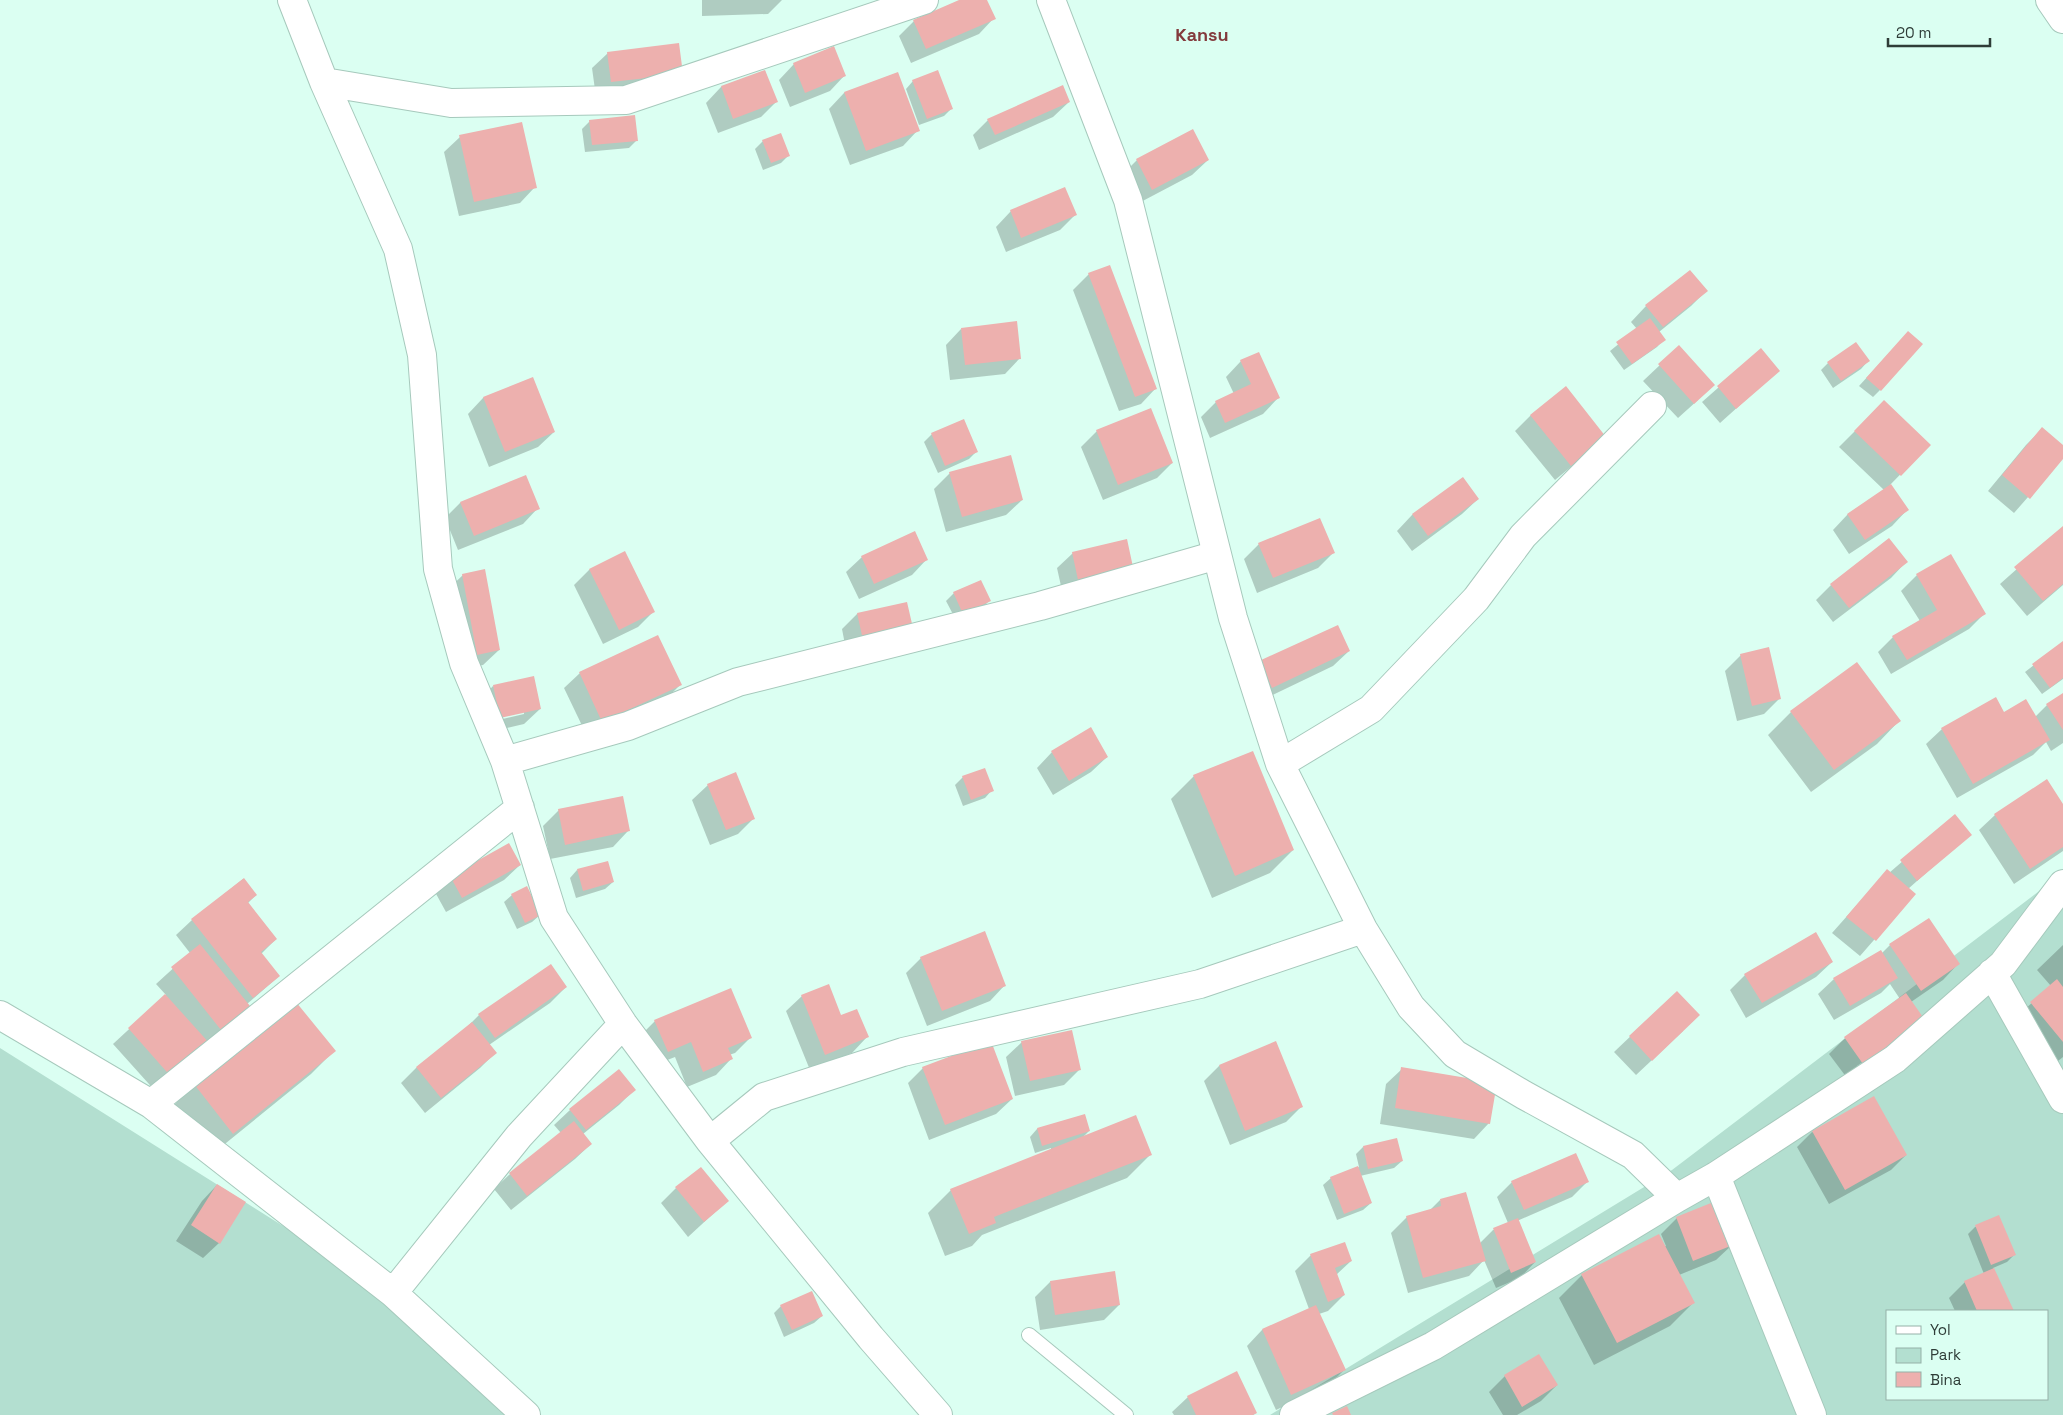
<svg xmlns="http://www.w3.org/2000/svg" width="2063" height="1415" font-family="'Space Grotesk',sans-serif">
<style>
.green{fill:#b3dfd0;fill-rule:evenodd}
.shadow{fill:#0003;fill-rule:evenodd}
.building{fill:#edb0ae}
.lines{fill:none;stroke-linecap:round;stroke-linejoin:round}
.service-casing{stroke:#a6c9bc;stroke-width:16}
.minor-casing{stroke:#a6c9bc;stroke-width:30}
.service{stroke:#fff;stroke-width:14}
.minor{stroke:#fff;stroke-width:28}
.labels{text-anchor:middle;stroke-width:4.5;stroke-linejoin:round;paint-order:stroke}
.quarter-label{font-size:18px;font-weight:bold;fill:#833a3c;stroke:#dbfff2}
</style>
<rect width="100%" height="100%" fill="#dbfff2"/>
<path class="green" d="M2063 873V1415H1270L1672 1170ZM1887 1311H2047V1399H1887Z
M0 1048 450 1331 521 1415H0Z"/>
<path class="shadow" d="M702 0H782L768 14 702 16Z
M962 0H986L994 18 979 34 911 63 899 36 914 21Z
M608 53 682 74 596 97 592 68Z
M794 64 845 75 830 91 790 107 779 80Z
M765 71 776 102 761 117 718 133 706 103 721 87Z
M897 73 918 130 903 146 850 165 829 109 844 93Z
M913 81 951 109 944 116 919 125 906 89Z
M1069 102 1053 117 979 150 973 135 988 120Z
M590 121 637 140 629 148 585 152 582 129Z
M460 137 535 187 520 203 459 216 444 152Z
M763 141 789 155 781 163 763 170 755 149Z
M1137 160H1208L1192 175 1137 204 1121 176Z
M1011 211 1075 215 1060 230 1006 252 996 227Z
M1089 274 1156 388 1141 404 1119 411 1073 290Z
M1706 291 1691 306 1659 332 1664 339 1657 347 1624 370 1610 351 1637 329 1631 322 1646 306Z
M961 329 1020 358 1005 374 950 380 946 345Z
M1901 340 1880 390 1873 397 1859 386Z
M1679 347 1698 400 1678 418 1643 381Z
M1761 350 1778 371 1720 423 1702 402Z
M1241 361 1278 398 1263 414 1210 438 1201 417 1216 402 1234 394 1226 377Z
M1868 361 1861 369 1833 388 1821 370 1828 363Z
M533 379 554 432 538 447 489 467 468 414 483 398Z
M1884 402 1929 445 1890 485 1907 510 1892 526 1849 554 1833 530 1848 514 1884 490 1839 447Z
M1531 415 1589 452 1555 480 1515 431Z
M963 420 977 451 969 459 938 473 924 442 932 434Z
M2042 429 2063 447V457L2014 513 1988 491 2026 445Z
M1097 431 1172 463 1157 478 1103 500 1081 447Z
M950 473 1022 500 1006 515 946 532 934 489Z
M525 477 538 508 523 524 458 550 445 518 460 503Z
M1463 478 1478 499 1462 514 1412 551 1397 531 1412 515Z
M2063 528V585L2027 616 2000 584Z
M1259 544 1333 553 1318 568 1257 593 1244 559Z
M624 553 653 612 638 627 603 644 574 585 589 570Z
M1073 553 1131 567 1063 595 1057 568Z
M862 557 927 559 912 575 859 599 846 572Z
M1906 562 1891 578 1833 622 1816 600 1831 585Z
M463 575 499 650 483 665 462 669 447 590Z
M1917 575 1984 614 1969 629 1891 674 1878 652 1893 637 1920 621 1901 591Z
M954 593 989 601 982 608 956 620 946 601Z
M906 603 847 655 842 629 857 614Z
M2063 642V679L2042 694 2025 672Z
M1349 651 1333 666 1256 703 1244 678Z
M1741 655 1779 699 1764 714 1737 721 1725 671Z
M580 673 680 685 665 700 587 736 564 688Z
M493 686 540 709 524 724 485 733 478 702ZM524 712V714L494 721V718Z
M2063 694V743L2051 751 2046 742 2033 755 1957 798 1926 744 1942 729 2004 714 2035 717 2047 705Z
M1791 712 1899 721 1877 744 1811 792 1768 735Z
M1052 752 1107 757 1091 772 1053 795 1037 768Z
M1194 776 1293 850 1270 873 1212 898 1171 799Z
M963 777 992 790 985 798 963 806 955 785Z
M708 785 754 818 738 834 710 845 692 800Z
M2063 807V851L2014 884 1979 830 1995 815Z
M559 810 628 831 613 847 550 859 543 826Z
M1955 816 1970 834 1908 889 1914 894 1860 956 1832 933 1887 871 1889 873Z
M520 865 504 880 446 912 435 892 451 877Z
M577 870 613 882 605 889 576 898 570 878Z
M243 879 256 895 248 903 276 939 261 954 279 976 247 1004 249 1006 233 1021 157 1093 113 1044 166 995 156 984 190 953 176 935 192 920Z
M512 895 540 915 532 922 517 929 504 902Z
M1890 945 1958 964 1943 980 1911 1002 1908 1035 1847 1078 1829 1054 1845 1038 1900 999 1890 984 1881 993 1834 1020 1818 994 1834 979 1882 953ZM1908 1030V1033L1858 1068 1857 1066Z
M2063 945V1057L2053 1065 2015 1018 2051 986 2037 970Z
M921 958 1005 985 990 1001 927 1026 906 973Z
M1832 962 1816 977 1746 1018 1730 990 1745 975Z
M566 987 550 1003 489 1045 495 1053 480 1068 425 1113 401 1083 416 1068 466 1028 479 1015Z
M1677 992 1683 1031 1636 1075 1614 1052Z
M802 996 841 1017 867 1037 852 1053 810 1070 786 1011Z
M655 1021 750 1038 735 1053 729 1055 731 1059 716 1075 687 1087 675 1057 652 1066 640 1036Z
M1022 1042 1079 1070 1064 1085 1015 1096 1006 1057Z
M1276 1043 1301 1107 1286 1122 1230 1145 1204 1081 1219 1066Z
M334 1051 311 1074 210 1156 171 1108 194 1085Z
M923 1068 1012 1099 996 1114 929 1140 908 1083Z
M1402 1069 1489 1123 1474 1139 1380 1124 1386 1084Z
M619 1071 634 1090 619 1105 583 1134 591 1144 575 1159 511 1210 494 1189 510 1174 561 1133 554 1125 570 1110Z
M1084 1115 1089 1131 1082 1138 1150 1155 1127 1178 982 1235 972 1246 945 1256 928 1213 951 1190 1051 1150V1148L1035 1153 1030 1137 1037 1129Z
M1812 1132 1906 1155 1891 1170 1829 1204 1797 1147Z
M1363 1147 1402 1161 1394 1168 1360 1176 1371 1203 1363 1210 1337 1220 1323 1185 1331 1178 1359 1167 1356 1154Z
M1512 1182H1587L1572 1197 1517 1221 1535 1262 1520 1278 1496 1288 1484 1260 1469 1276 1408 1293 1391 1233 1407 1217 1430 1210 1440 1200 1480 1243 1493 1230 1508 1223 1497 1197Z
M217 1185 219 1243 203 1258 176 1241 202 1201Z
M676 1188 727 1201 688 1237 661 1203Z
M1999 1217 2014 1255 2007 1262 1993 1268 2012 1311H1955L1949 1298 1965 1282 1984 1274 1968 1234 1975 1227Z
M1677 1218 1732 1245 1716 1260 1679 1275 1693 1303 1670 1326 1594 1365 1559 1298 1582 1275 1666 1246 1661 1234Z
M1311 1255 1351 1261 1336 1275 1344 1295 1328 1311 1319 1314 1344 1370 1329 1385 1276 1410 1247 1346 1262 1330 1309 1309 1295 1271Z
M1050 1282 1119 1305 1104 1320 1040 1330 1035 1297Z
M781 1306 822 1316 814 1323 784 1337 774 1313Z
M1539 1356 1557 1385 1541 1401 1517 1415H1503L1489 1392 1505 1376Z
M1188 1397 1256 1413 1253 1415H1174L1172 1412Z"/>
<path class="building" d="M959 0H987L996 19 926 49 913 20Z
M679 43 683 74 611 82 607 52Z
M834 46 846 76 805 93 793 63Z
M765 70 778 102 733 119 721 86Z
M938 70 953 109 927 119 912 80Z
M898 72 920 131 866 151 844 92Z
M1063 85 1070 102 995 135 987 119Z
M635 115 638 141 592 145 589 120Z
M522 122 537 188 474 202 459 135Z
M1193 129 1209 160 1152 190 1136 159Z
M781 133 790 156 771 163 762 140Z
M1065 187 1077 215 1021 238 1010 210Z
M1110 265 1157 389 1135 397 1088 273Z
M1690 270 1708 291 1663 327 1645 305Z
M1650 318 1666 340 1632 364 1616 342Z
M1017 321 1021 359 965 365 961 328Z
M1908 331 1923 344 1881 391 1866 378Z
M1856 342 1870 361 1841 381 1827 362Z
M1679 345 1715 385 1694 404 1658 364Z
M1761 348 1780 371 1736 409 1717 386Z
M1259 352 1280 398 1225 423 1215 401 1251 384 1240 360Z
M533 377 555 432 505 452 483 397Z
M1566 386 1606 437 1571 466 1530 415Z
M1884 400 1931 445 1901 476 1854 431Z
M1151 408 1173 463 1118 485 1096 430Z
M964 419 978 452 945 466 931 433Z
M2042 427 2063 445V459L2030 499 2002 475Z
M1011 455 1023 500 962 517 949 472Z
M526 475 540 509 474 536 460 502Z
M1463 477 1479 499 1428 536 1412 514Z
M1891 484 1909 510 1865 540 1847 514Z
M1320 518 1335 553 1273 578 1258 543Z
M2063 526V584L2043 601 2014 567Z
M915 531 928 560 874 584 861 556Z
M1889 538 1908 562 1849 608 1830 584Z
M1127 539 1133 567 1078 580 1072 552Z
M625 551 655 612 619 630 589 569Z
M1951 554 1986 614 1907 660 1892 636 1937 610 1916 574Z
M485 569 500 650 477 655 462 574Z
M981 580 991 601 963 614 953 592Z
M907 602 913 628 863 640 857 613Z
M1338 625 1350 651 1272 688 1259 661Z
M658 635 682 685 602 722 579 672Z
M2063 641V678L2050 688 2032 664Z
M1769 647 1781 699 1752 706 1740 654Z
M1857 662 1901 721 1834 770 1790 711Z
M534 676 541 709 500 718 493 685Z
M2063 693V730L2046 704Z
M1996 697 2004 712 2026 699 2050 740 1973 784 1941 728Z
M1091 727 1108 757 1069 781 1051 751Z
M1253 751 1294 850 1235 876 1193 775Z
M985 768 994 791 971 800 962 776Z
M736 772 755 819 726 830 707 784Z
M2047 779 2063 804V847L2030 869 1994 814Z
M623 796 630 831 565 845 558 809Z
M1955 814 1972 835 1917 881 1900 860Z
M509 843 521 865 462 898 450 876Z
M608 861 614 882 583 891 577 869Z
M1887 869 1916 894 1876 941 1846 917Z
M244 878 257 895 248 902 277 939 261 952 280 976 253 998 191 919Z
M527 886 541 915 525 923 511 894Z
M1929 918 1960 964 1921 991 1889 944Z
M985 931 1006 986 942 1011 920 957Z
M1816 932 1833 962 1762 1003 1744 974Z
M200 944 250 1006 221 1030 171 967Z
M1881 950 1898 978 1850 1006 1833 978Z
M551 964 567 987 495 1038 478 1014Z
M2057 979 2063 987V1042L2030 1002Z
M829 984 841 1015 857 1009 869 1037 825 1055 801 995Z
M731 988 752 1038 728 1048 733 1059 703 1072 691 1042 668 1052 654 1020Z
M1677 991 1700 1015 1652 1061 1629 1036Z
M1906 993 1925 1020 1863 1064 1844 1037Z
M165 994 211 1045 173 1079 128 1028Z
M296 1002 336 1051 233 1134 194 1084Z
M472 1022 497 1053 441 1098 416 1067Z
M1072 1030 1081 1070 1030 1081 1021 1041Z
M991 1041 1013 1099 945 1125 922 1067Z
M1276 1041 1303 1107 1245 1131 1219 1065Z
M1401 1067 1497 1083 1490 1124 1395 1108Z
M619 1069 636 1090 586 1130 569 1109Z
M1874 1096 1907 1155 1845 1190 1812 1131Z
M1085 1114 1090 1131 1042 1146 1037 1128Z
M1136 1115 1152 1155 994 1217 996 1223 969 1234 950 1189Z
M574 1121 592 1144 527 1196 509 1173Z
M1397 1138 1403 1161 1368 1169 1363 1146Z
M1576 1153 1589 1182 1524 1210 1511 1181Z
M1358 1166 1372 1203 1344 1214 1330 1177Z
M701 1167 729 1201 704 1222 675 1187Z
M217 1184 246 1202 220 1244 191 1225Z
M1466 1192 1486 1261 1423 1278 1406 1216 1441 1206 1440 1199Z
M1716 1201 1733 1245 1693 1261 1676 1217Z
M1999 1215 2016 1255 1991 1265 1975 1225Z
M1518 1218 1536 1262 1511 1273 1493 1228Z
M1659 1234 1695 1303 1617 1343 1581 1274Z
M1345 1242 1352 1261 1335 1268 1345 1295 1328 1302 1310 1254Z
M1994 1268 2014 1311H1977L1964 1281Z
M1115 1271 1120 1305 1055 1315 1050 1281Z
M812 1291 823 1316 792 1330 780 1305Z
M1316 1305 1346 1370 1291 1395 1262 1329Z
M1539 1354 1558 1385 1522 1407 1504 1375Z
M1237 1371 1257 1413 1253 1415H1196L1187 1396Z
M1347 1406 1351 1415H1333L1332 1413Z"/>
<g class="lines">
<defs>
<path id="service" d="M1029 1335 1126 1415"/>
<path id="minor" d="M292 0 324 82 398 249 422 355 438 569 464 663 505 761 554 918 623 1024 710 1141 871 1338 938 1415
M1051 0 1128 200 1233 618 1280 764 1363 929 1411 1007 1455 1054 1524 1095 1633 1155 1677 1198
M2050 0 2063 19
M324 82 451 103 626 100 924 0
M505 761 628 726 738 682 1040 606 1217 555
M1280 764 1371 709 1476 599 1523 536 1652 406
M1992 973 2063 1099
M0 1015 151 1104 393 1293 526 1415
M151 1104 520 808
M710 1141 764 1097 903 1052 1200 984 1363 929
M1716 1176 1812 1415
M393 1293 519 1136 623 1024
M1294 1415 1433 1346 1677 1198 1716 1176 1895 1059 2003 964 2063 884"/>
</defs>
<use href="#service" class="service-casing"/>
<use href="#minor" class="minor-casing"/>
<use href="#service" class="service"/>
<use href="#minor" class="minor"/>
</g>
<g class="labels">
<g class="quarter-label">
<text x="1202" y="41">Kansu</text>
</g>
</g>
<rect x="1886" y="1310" width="162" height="90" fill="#dbfff2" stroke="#96b1a8"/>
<rect x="1896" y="1326" width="25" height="8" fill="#ffffff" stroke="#96b1a8"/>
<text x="1930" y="1335" font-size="15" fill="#2f3d38">Yol</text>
<rect x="1896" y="1348" width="25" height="15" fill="#b3dfd0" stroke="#96b1a8"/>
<text x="1930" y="1360" font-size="15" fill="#2f3d38">Park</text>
<rect x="1896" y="1372" width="25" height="15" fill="#edb0ae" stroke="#96b1a8"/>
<text x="1930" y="1385" font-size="15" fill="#2f3d38">Bina</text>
<path d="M1888 38v8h102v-8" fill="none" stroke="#2f3d38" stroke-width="2.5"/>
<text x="1896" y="38" font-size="15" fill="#2f3d38" stroke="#dbfff2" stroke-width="4" paint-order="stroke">20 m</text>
</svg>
